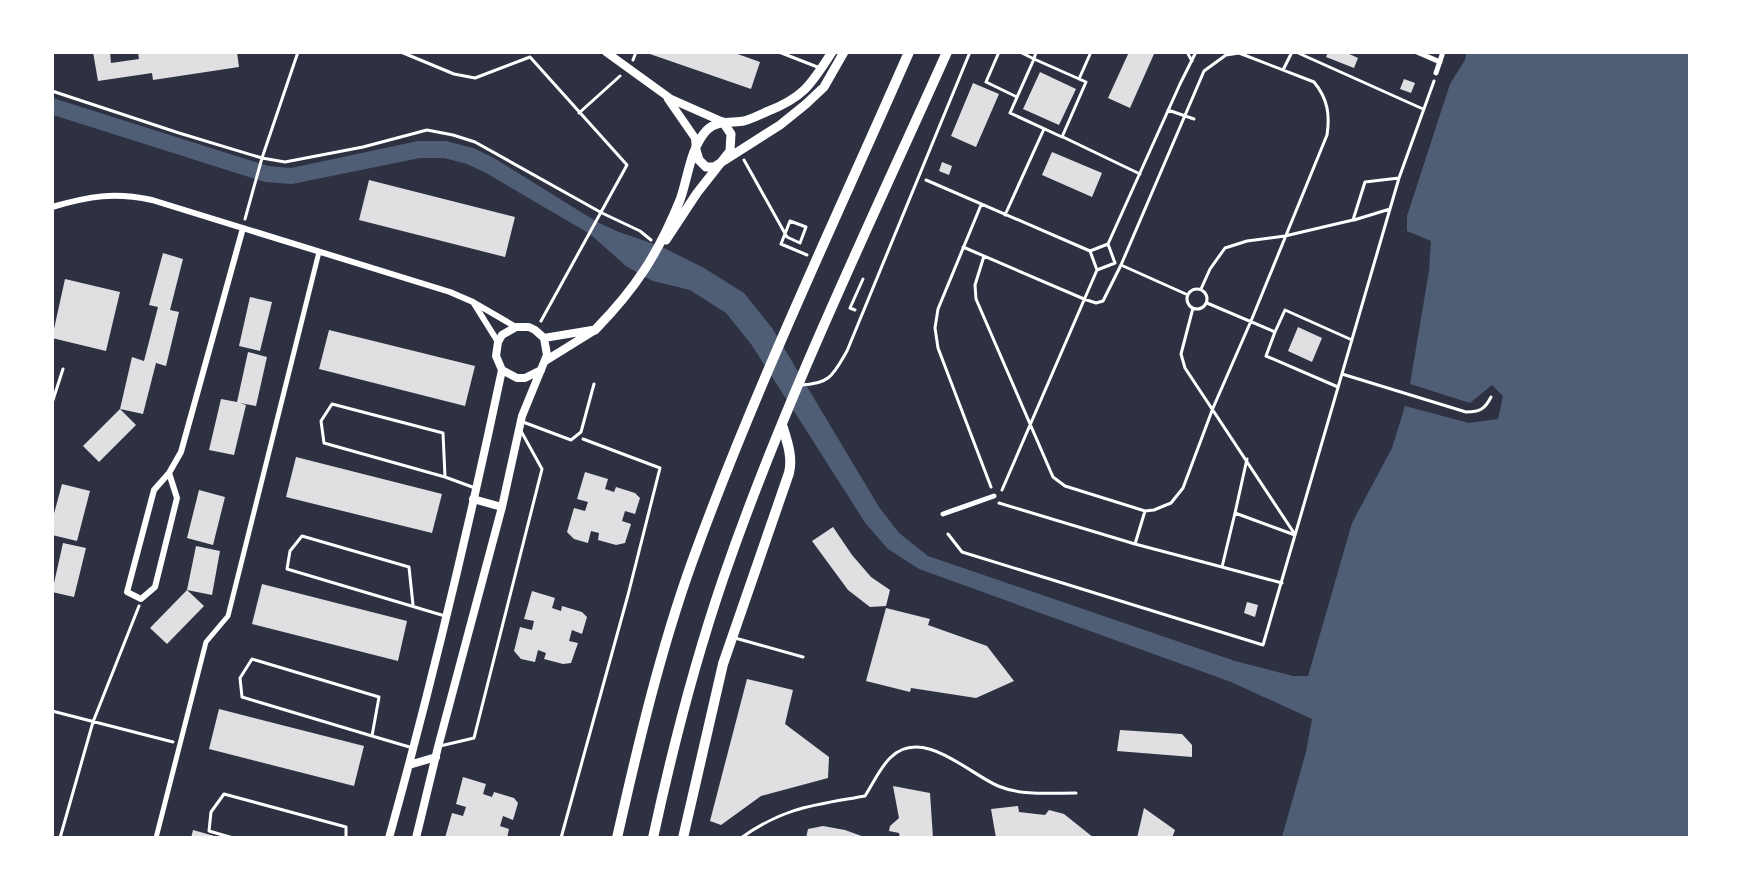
<svg xmlns="http://www.w3.org/2000/svg" width="1742" height="890" font-family="Signika,sans-serif">
<style>
.water{fill:#4f5d75}
.building{fill:#e0e0e3}
.lines{fill:none;stroke-linecap:round;stroke-linejoin:round}
.path{stroke:#fff;stroke-width:3}
.service{stroke:#fff;stroke-width:3}
.pedestrian{stroke:#fff;stroke-width:5}
.minor{stroke:#fff;stroke-width:6}
.tertiary{stroke:#fff;stroke-width:8}
.secondary{stroke:#fff;stroke-width:9}
.trunk{stroke:#fff;stroke-width:10}
</style>
<rect width="100%" height="100%" fill="#2d3142"/>
<path class="water" d="M1466 53H1689V837H1282L1306 752 1312 719 1231 682 919 569 888 549 866 524 751 344 726 313 690 290 653 281 643 276 626 266 590 234 486 173 467 164 444 158H420L292 184 265 182 53 115V98L268 166 291 168 418 141H446L473 148 494 158 597 222 619 232 660 246 704 268 744 293 772 328 879 507 899 533 928 556 1235 661 1293 676H1308L1352 523 1392 448 1405 406 1469 423 1498 419 1503 396 1492 385 1470 403 1410 384 1429 271 1431 241 1407 231V216L1450 84 1465 60Z"/>
<path class="building" d="M93 52H110L111 63 139 59 138 52H237L239 67 153 80 152 73 98 81Z
M732 52 760 62 751 89 647 53Z
M1129 52H1150L1154 54 1130 108 1108 98Z
M1328 52H1345L1358 58 1354 68 1326 57Z
M1040 72 1076 89 1059 125 1023 109Z
M1404 79 1415 83 1411 93 1400 89Z
M973 83 999 94 976 147 951 136Z
M1052 152 1102 173 1092 197 1042 175Z
M942 162 952 166 949 175 939 171Z
M369 180 515 217 505 257 359 220Z
M163 253 183 259 170 310 179 312 166 366 156 363 143 414 120 409 132 357 144 361 158 307 149 305Z
M65 279 120 292 106 351 52 338Z
M250 297 272 302 260 351 239 346Z
M1298 327 1322 338 1312 362 1288 351Z
M329 330 475 366 465 406 319 369Z
M248 352 267 357 256 406 240 403 246 405 234 455 209 450 221 399 237 402Z
M120 409 136 425 99 462 83 446Z
M296 457 442 494 432 533 286 497Z
M585 472 608 479 605 489 614 492 616 487 635 493 640 498 635 514 625 511 622 521 631 524 625 543 616 545 598 540 599 533 591 531 588 543 574 539 567 532 574 508 585 511 588 502 577 499Z
M62 484 90 491 77 541 52 535V521Z
M199 490 225 497 213 545 187 538Z
M833 527 852 555 871 577 890 590 886 606 870 607 848 590 812 541Z
M63 543 86 548 74 597 52 592Z
M196 546 220 551 212 595 187 590 204 606 167 644 150 628 187 590Z
M262 584 407 621 398 661 252 624Z
M532 591 555 598 552 608 561 611 562 606 582 612 587 617 582 634 572 630 569 641 578 643 571 663 563 664 544 659 546 653 538 650 535 662 521 659 514 651 520 627 532 630 534 621 524 619Z
M1247 602 1258 605 1255 617 1244 613Z
M886 608 930 619 928 625 987 646 1014 681 976 698 911 688 910 692 866 681Z
M747 679 793 690 785 724 829 757 828 778 761 796 721 825 710 821Z
M219 709 364 746 354 786 209 749Z
M1120 730 1182 734 1192 745V757L1117 751Z
M463 777 486 784 483 794 492 797 494 792 514 798 518 803 513 820 503 816 500 826 509 829 507 838H445L452 813 463 816 466 807 456 804Z
M893 786 930 793 933 838H900L899 833 889 831 890 826 899 818Z
M1018 806 1019 812 1045 815 1049 810 1064 814 1094 838H996L991 809Z
M1144 808 1175 830 1172 838H1137Z
M823 826 845 830 867 838H806L808 829Z
M193 830 218 837V838H191Z"/>
<g class="lines">
<path class="path" d="M401 52 454 74 475 78 530 57 627 165 541 321
M999 52 986 82 1017 97
M1020 52 1034 59 1036 52
M1187 52 1192 61
M1296 52 1423 109
M1034 59 1086 82 1062 137 1010 113Z
M633 60 636 52
M1283 70 1292 52
M1079 79 1091 52
M52 91 179 133 262 158 285 162 363 147 427 130 453 135 475 142 602 213 640 231 651 240
M1168 110 1194 119
M579 113 620 76
M1063 137 1140 174
M744 160 787 237 800 243 806 227 790 221 781 244
M926 180 1090 251
M981 205 938 309 935 328 938 348 991 487
M1005 215 1044 129
M245 219 262 158 298 52
M1354 220 1390 209
M781 244 807 255
M1108 244 1115 263 1097 270 1090 251 1108 244 1180 84 1196 52
M963 247 1084 299 1096 303 1103 301 1121 265 1204 71 1226 55 1239 53 1314 82C1328 99 1330 115 1327 135L1251 321 1213 408 1183 488 1171 503 1154 510 1145 511 1065 486 1053 477 976 299 975 285 984 256
M1121 265 1188 295
M1187 299a10 10 0 1 1 20 0a10 10 0 1 1-20 0Z
M1201 289 1210 269 1225 248 1247 241 1285 236 1353 220 1365 182 1399 178
M1207 303 1275 332 1266 356 1338 387
M1193 308 1181 354 1185 368 1294 533
M855 310 850 308 863 279
M1275 332 1285 310 1352 340
M1342 374 1466 412C1480 412 1485 409 1491 397
M52 403 63 369
M1002 490 1097 270
M999 503 1135 544 1222 567 1235 513 1295 535
M1235 513 1247 459
M948 534 962 552 1263 645 1399 178 1434 81
M1135 544 1145 511
M1222 567 1282 583
M52 711 173 742
M60 838 93 722 139 606
M561 838 628 595 660 468 583 439"/>
<path class="service" d="M779 52 820 68
M801 385C830 384 833 375 847 351L970 52
M523 422 571 440 581 432 594 384
M445 477 443 433 332 404 321 421 324 443 445 477 475 488
M413 605 409 567 302 536 290 551 287 569 445 616
M735 638 803 657
M252 659 379 697 372 736 242 697 240 678Z
M372 736 413 748
M440 746 474 738 542 469 521 431
M233 838 209 831 211 812 224 794 346 827V838
M741 838C784 807 815 805 865 796 873 784 879 769 890 758 922 726 968 773 998 786 1022 796 1051 793 1076 793"/>
<path class="pedestrian" d="M1417 52 1440 62
M1436 73 1443 52
M943 514 994 496
M156 838 206 642 228 616 319 252"/>
<path class="minor" d="M52 207C90 196 114 192 152 200L450 292 473 302 516 327
M473 302 498 342
M169 473 177 498 155 587 141 599 127 592 154 490 169 473 181 452 243 228"/>
<path class="tertiary" d="M606 52 671 99 723 122
M668 99 695 138 696 150
M544 338 592 330
M545 361 595 330
M473 499 502 507
M409 765 436 757
M389 838C432 683 469 527 502 370
M416 838 438 747 502 507 522 416 547 355 544 338 535 330 529 327H516L502 335 498 342 496 356 502 370 517 378H525L541 370"/>
<path class="secondary" d="M696 150 699 160 706 167H714L780 125 806 104 824 87 844 52
M666 240 697 193 730 151 731 134 723 122
M595 330C636 288 658 254 680 200 688 178 690 149 706 131 716 120 731 123 744 121 752 119 759 115 766 112 803 98 811 85 832 52"/>
<path class="trunk" d="M617 838C638 745 660 651 692 562 755 388 835 221 909 52
M653 838C672 750 694 664 723 579 785 399 869 226 947 52
M683 838 723 664 789 473C793 457 787 441 782 425"/>
</g>
<rect width="1742" height="890" fill="none" stroke="#ffffff" stroke-width="108"/>
</svg>
